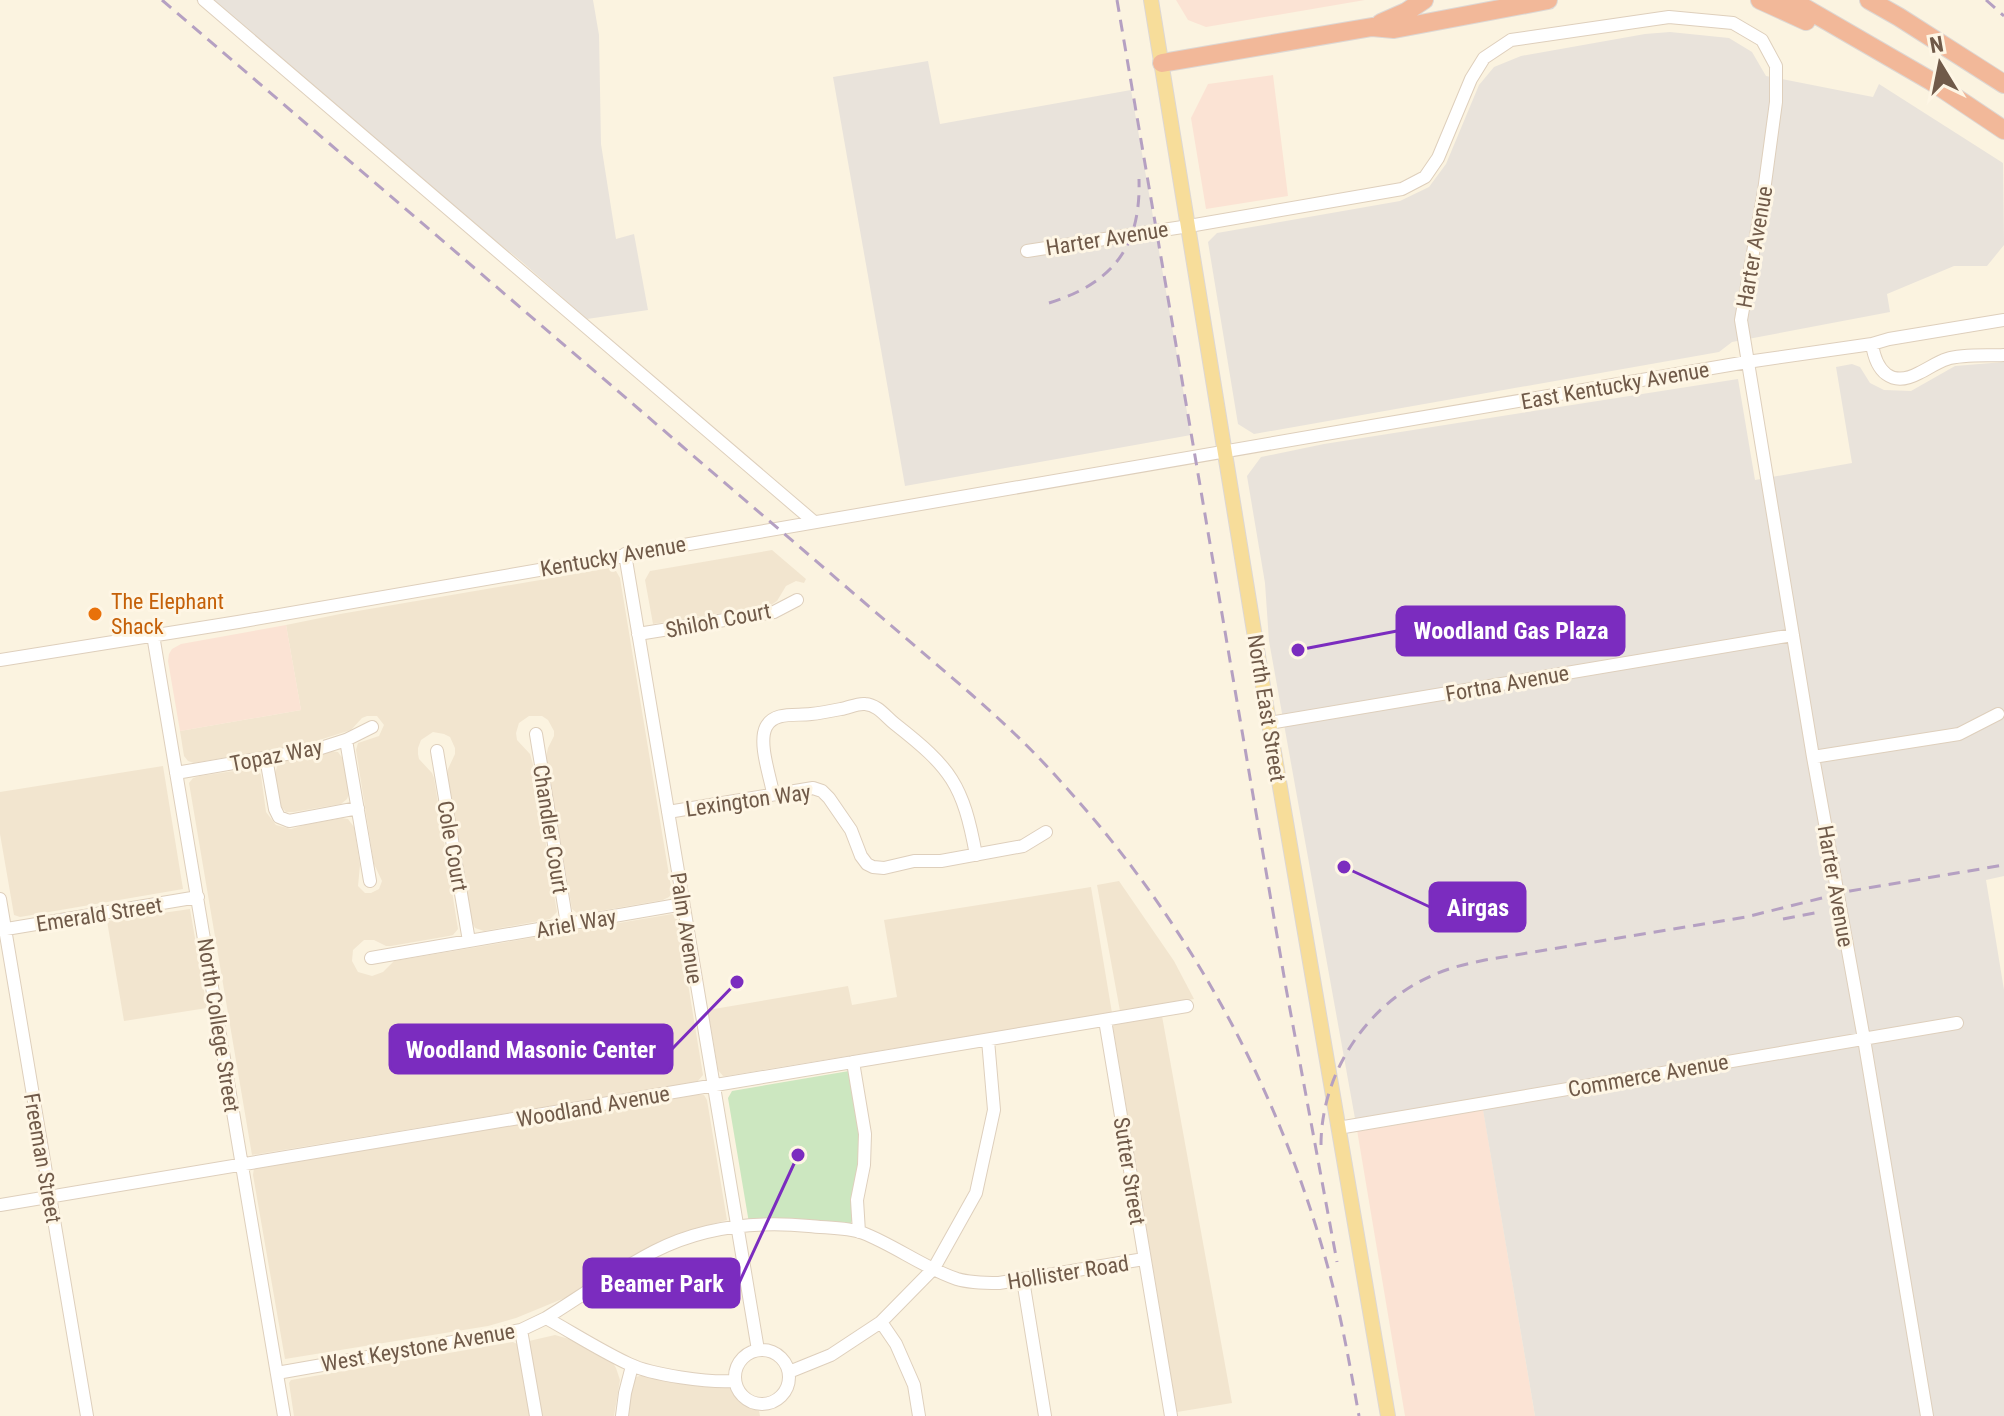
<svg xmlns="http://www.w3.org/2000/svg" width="2004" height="1416" font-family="'Roboto Condensed',sans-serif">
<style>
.residential{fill:#f2e5cf}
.commercial{fill:#fbe3d4}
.industrial{fill:#e9e3db}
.green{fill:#cce7c0}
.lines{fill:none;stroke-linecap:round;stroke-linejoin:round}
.minor-casing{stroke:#decfbc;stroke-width:14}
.major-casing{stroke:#ddd7d3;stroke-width:16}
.highway-casing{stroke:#ddd7d3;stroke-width:20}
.minor{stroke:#fff;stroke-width:12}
.major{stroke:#f7dd9a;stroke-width:14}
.highway{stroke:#f2b899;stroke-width:18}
.rail{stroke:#b5a0c2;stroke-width:3;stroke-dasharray:12 8;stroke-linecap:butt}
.food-dot{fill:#e8710a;stroke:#fef6e5;stroke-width:3}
.labels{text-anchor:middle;stroke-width:6;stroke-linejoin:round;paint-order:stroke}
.street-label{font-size:22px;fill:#705a49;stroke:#fef6e5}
.food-label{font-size:22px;fill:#c56008;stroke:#fef6e5;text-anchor:start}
.leader{fill:none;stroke:#7b2cbf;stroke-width:3}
.callout-dot{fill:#7b2cbf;stroke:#fef6e5;stroke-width:3}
.callout{fill:#7b2cbf;stroke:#7b2cbf;stroke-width:3}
.callout-label{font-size:24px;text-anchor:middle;font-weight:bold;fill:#fff}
</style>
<rect width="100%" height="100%" fill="#fbf3e0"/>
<path class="residential" d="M772 550 806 579 804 583 796 581 786 586 777 601 771 605 653 624 645 580 650 571Z
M610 568 616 571 620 578 672 893 669 897 663 900 582 914 577 913 572 909 546 757 548 748 554 736V731L548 720 542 716H529L519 723 516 733 517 740 530 754 533 764 557 912 550 919 484 931 475 928 472 922 447 774 448 769 455 754V748L450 737 444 734 433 732 421 740 418 748V754L419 759 432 773 434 778 458 929 453 935 449 936 391 946H386L374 940H364L353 950 352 961 358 972 372 976 383 972 394 961 672 914 677 918 678 923 703 1075 697 1082 692 1083 252 1155 189 783 193 778 200 776 254 768 259 771 261 775 266 812 276 825 291 829 308 824 342 818 348 819 354 827 360 865 358 886 365 893H371L379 889 382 881 374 864 356 750 358 743 379 736 384 725 377 716H367L362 718 351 730 313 742 194 763 188 761 184 756 180 731 301 710 286 625 340 614Z
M331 751 338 752 343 759 349 794 347 799 341 804 294 812H286L280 806 275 773 278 764 284 761 310 757Z
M163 766 183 889 20 917 14 915 0 834V792Z
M1119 881 1174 961 1194 999 1120 1011 1097 885Z
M1091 887 1112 1013 726 1076H723L718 1070 708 1010 848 986 852 1005 897 997 884 920Z
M190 909 207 1008 124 1021 107 921Z
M1162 1016 1232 1403 1177 1412 1113 1027 1114 1024Z
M697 1094 704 1095 707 1100 727 1220 687 1231 658 1242 572 1295 516 1318 488 1326 285 1359 253 1175 254 1168Z
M555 1335 569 1339 613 1363 616 1368 620 1380 614 1416H540L528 1344 529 1341Z
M513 1342 519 1345 531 1416H294L289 1383 291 1380Z
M646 1374 730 1386 738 1401 747 1407 759 1411 760 1416H626L632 1383 636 1377Z"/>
<path class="commercial" d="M1176 0H1365L1206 27 1188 20Z
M1273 75 1288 196 1206 209 1191 118 1208 84Z
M286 625 301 710 180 731 168 661 169 654 172 649 181 644Z
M1482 1103 1535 1416H1405L1356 1124Z"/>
<path class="industrial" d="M196 0H593L599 35 601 144 616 239 634 234 648 310 587 319 521 261Z
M1670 32 1729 38 1752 52 1766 76 1873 97 1879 84 2003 163 2004 245 1987 266H1954L1887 294 1890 312 1732 342 1719 352 1254 434 1238 424 1208 242 1217 233 1400 201 1429 187 1446 164 1479 85 1494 67 1521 56 1645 34Z
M928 61 940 124 1131 90 1191 435 905 486 833 77Z
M2004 362V876L1986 880 2004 990V1416H1535L1482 1104 1356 1124 1269 641 1265 583 1247 476 1261 457 1324 444 1738 379 1755 480 1852 463 1836 367 1852 364 1860 367 1870 383 1884 390 1911 391 1955 366Z"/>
<path class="green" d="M849 1071 860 1139 858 1171 851 1199 852 1221 850 1224 749 1223 728 1098 732 1091Z"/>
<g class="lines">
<defs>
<path id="minor" d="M204 0 813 521
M1027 251 1189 226 1402 189 1425 177 1438 158 1471 79 1484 58 1511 40 1669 17 1733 23 1762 40 1776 66V102L1764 191 1741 320 1813 757 1864 1039 1927 1416
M1872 344C1876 371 1891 388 1919 373 1928 369 1937 362 1947 359 1963 354 1987 356 2004 355
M625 554 758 1350
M638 634 774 612 797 600
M153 635 284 1416
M0 660 238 622 1372 426 1747 362 1872 344 1889 339 2004 320
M1269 723 1793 635
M536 734 567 924
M346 740 370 881
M437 751 469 941
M1813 757 1959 734 1998 714
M266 758 275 809 279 817 289 821 358 808
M176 773 321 748 346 740 372 727
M773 793C770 776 758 743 766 727 774 711 796 716 811 714 821 713 831 711 841 709 849 708 857 703 865 704 878 705 885 716 895 724 951 768 963 784 976 855
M668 812 813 788 822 791 829 798 851 830 861 856 867 864 873 867 884 868 914 861H941L1023 846 1046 832
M0 899 87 1416
M0 930 198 897
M371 958 683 904
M1105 1020 1171 1416
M853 1062 865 1134 864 1165 857 1200 859 1232
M1338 1128 1957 1023
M0 1205 1187 1006
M1023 1280 1045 1416
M546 1318C581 1296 618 1270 655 1251 702 1227 757 1221 809 1226 826 1228 847 1227 863 1233 896 1246 924 1268 957 1279 970 1283 985 1283 999 1283L1144 1259
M881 1322 896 1344 914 1385 919 1416
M521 1330 536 1416
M735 1377a27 27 0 1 1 54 0a27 27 0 1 1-54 0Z
M789 1372 831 1355 881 1322 934 1268 976 1193 994 1110 988 1040
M277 1373 521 1330 546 1318C573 1333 601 1351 629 1364 652 1375 709 1383 735 1381
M622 1416 625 1393 632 1366"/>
<path id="major" d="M1151 0 1269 723 1388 1416"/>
<path id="highway" d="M1760 0 1806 21
M1791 0 1931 81 2004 130
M1869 0 1899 17 2004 84
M1381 23 1406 12 1424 0
M1162 63 1372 27 1394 29 1548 0"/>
</defs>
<use href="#minor" class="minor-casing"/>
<use href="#major" class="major-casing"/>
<use href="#highway" class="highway-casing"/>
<use href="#minor" class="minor"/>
<use href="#major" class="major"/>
<use href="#highway" class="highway"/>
<path class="rail" d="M162 0 971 694C1003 722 1034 751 1062 783 1184 916 1273 1077 1323 1250 1339 1304 1349 1360 1359 1416
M1117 0 1286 988 1337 1262
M1986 0 2004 16
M1049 303C1113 283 1141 247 1139 179
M1783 919 1820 912
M1321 1145C1321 1074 1366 1005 1431 976 1448 968 1466 964 1485 960L1746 917 1850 891 2004 865"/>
</g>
<circle class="food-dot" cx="95" cy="614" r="8"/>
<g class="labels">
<g class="street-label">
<text transform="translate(1107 238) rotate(-9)" y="8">Harter Avenue</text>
<text transform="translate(1754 247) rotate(-80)" y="8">Harter Avenue</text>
<text transform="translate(1615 385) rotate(-10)" y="8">East Kentucky Avenue</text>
<text transform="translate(613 556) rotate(-10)" y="8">Kentucky Avenue</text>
<text transform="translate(718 620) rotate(-11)" y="8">Shiloh Court</text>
<text transform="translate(1507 683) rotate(-10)" y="8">Fortna Avenue</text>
<text transform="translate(1267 708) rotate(81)" y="8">North East Street</text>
<text transform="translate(276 755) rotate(-11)" y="8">Topaz Way</text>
<text transform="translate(748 800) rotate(-8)" y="8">Lexington Way</text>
<text transform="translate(551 829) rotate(81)" y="8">Chandler Court</text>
<text transform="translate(453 846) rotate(80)" y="8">Cole Court</text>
<text transform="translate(1836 886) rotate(80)" y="8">Harter Avenue</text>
<text transform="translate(99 914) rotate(-9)" y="8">Emerald Street</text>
<text transform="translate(576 923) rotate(-10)" y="8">Ariel Way</text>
<text transform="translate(687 928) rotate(81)" y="8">Palm Avenue</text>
<text transform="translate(219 1025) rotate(81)" y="8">North College Street</text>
<text transform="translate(1648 1075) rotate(-10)" y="8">Commerce Avenue</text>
<text transform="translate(593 1106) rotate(-10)" y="8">Woodland Avenue</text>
<text transform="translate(43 1158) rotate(80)" y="8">Freeman Street</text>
<text transform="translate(1130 1171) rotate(81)" y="8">Sutter Street</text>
<text transform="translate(1068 1272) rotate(-9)" y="8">Hollister Road</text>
<text transform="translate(418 1347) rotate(-10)" y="8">West Keystone Avenue</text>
</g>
<g class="food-label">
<text x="111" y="609">The Elephant<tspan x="111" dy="25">Shack</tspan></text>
</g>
</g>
<path class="leader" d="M1298 650L1397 631M1344 867L1430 907M737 982L672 1049M798 1155L739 1283"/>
<g class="callout-dot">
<circle cx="1298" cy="650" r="8"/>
<circle cx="1344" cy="867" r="8"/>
<circle cx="737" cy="982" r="8"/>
<circle cx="798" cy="1155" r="8"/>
</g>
<g class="callout">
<rect x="1397" y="607" width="227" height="48" rx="8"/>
<rect x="1430" y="883" width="95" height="48" rx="8"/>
<rect x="390" y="1025" width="282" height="48" rx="8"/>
<rect x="584" y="1259" width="155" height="48" rx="8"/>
</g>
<g class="callout-label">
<text x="1511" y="639">Woodland Gas Plaza</text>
<text x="1478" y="916">Airgas</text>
<text x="531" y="1058">Woodland Masonic Center</text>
<text x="662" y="1292">Beamer Park</text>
</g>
<g transform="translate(1940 64) rotate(350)" stroke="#fef6e5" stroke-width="6" paint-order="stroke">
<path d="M0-6L14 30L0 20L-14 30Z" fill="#705a49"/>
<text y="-12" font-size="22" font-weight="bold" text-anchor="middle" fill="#705a49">N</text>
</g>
</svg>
